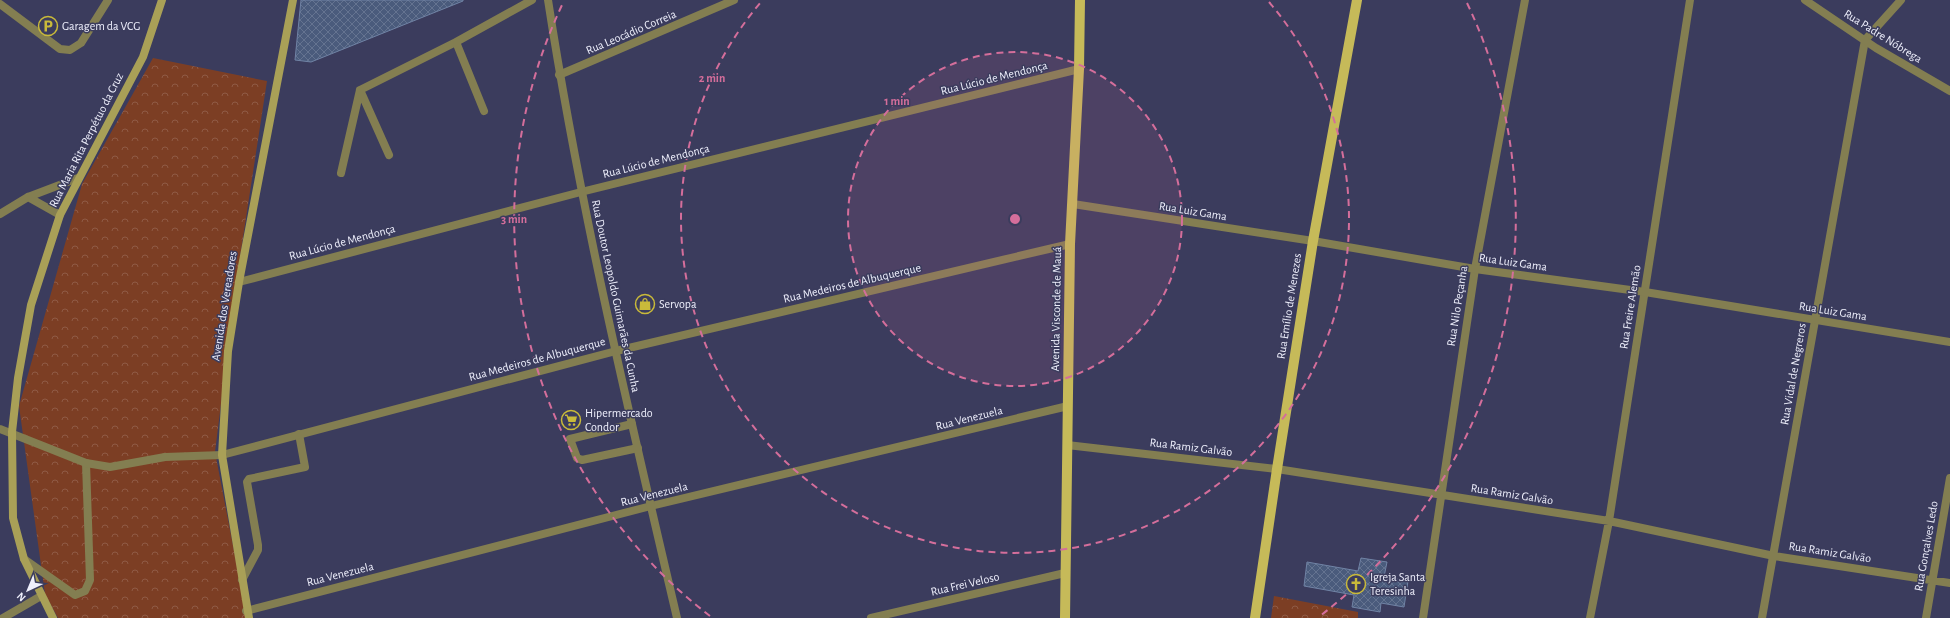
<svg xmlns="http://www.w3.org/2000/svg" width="1950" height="618" font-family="'Alegreya Sans',sans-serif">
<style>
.park{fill:url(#park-crowns)}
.building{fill:url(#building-cross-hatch);stroke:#7083a5}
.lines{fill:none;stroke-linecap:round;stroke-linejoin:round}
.service{stroke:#837e51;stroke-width:8}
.minor{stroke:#837e51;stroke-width:8}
.tertiary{stroke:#837e51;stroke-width:8}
.secondary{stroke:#a9a057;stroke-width:8}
.primary{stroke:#c6ba59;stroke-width:10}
.ring{fill:none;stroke:#d46e9b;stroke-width:2;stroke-dasharray:7 5}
.labels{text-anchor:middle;stroke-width:3;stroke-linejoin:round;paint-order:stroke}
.poi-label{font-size:12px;fill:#eeeffc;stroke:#3b3c5d;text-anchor:start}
.street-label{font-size:12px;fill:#eeeffc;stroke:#3b3c5d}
.centre{fill:#d46e9b;stroke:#3b3c5d;stroke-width:2}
.ring-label{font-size:12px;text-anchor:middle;font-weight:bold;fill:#d46e9b;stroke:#3b3c5d;stroke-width:3;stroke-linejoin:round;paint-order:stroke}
</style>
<defs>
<pattern id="park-crowns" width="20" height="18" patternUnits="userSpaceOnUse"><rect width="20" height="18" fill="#7c3e24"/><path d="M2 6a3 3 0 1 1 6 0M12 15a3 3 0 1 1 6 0" fill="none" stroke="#8f5a45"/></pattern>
<pattern id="building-cross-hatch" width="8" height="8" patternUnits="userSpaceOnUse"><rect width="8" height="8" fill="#4a5b7c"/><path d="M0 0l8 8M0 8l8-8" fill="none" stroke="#647390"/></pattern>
</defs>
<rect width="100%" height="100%" fill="#3b3c5d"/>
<path class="park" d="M153 58 267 81 236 283 215 452 247 618H58L45 594 19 406 82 184Z
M1274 596 1358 612V618H1271Z"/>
<path class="building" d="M301 0H463V1L311 62 295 60Z
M1361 558 1387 562 1384 577 1408 581 1404 607 1381 603 1380 612 1352 607 1354 595 1304 586 1307 562 1358 571Z"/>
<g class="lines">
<path class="service" d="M0 4 60 49 70 50 81 43 108 0
M632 424 570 439 577 458 582 460 638 448
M24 559 75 595 85 591 90 580 86 463
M242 580 258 550V545L247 482 249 479 305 467 299 434"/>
<path class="minor" d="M559 75 734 0
M360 90 389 155
M484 111 456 42 532 0
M341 173 360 90 456 42
M28 197 60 215
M0 214 28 197 78 178
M239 282 581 192 1079 69
M0 429 86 463 110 467 165 457 222 455 616 351 1070 244
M1067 445 1277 469 1609 521 1774 556 1950 583
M246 611 651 506 1068 406
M3 618 41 596
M871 618 1065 573
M1423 618 1475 269 1525 0
M1590 618 1609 521 1690 0
M1762 618 1865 40 1901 0
M1926 618 1950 478"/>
<path class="tertiary" d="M548 0C580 208 629 413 677 618
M1805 0 1876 48 1950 91
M1073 204 1313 241 1475 269 1645 292 1950 342"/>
<path class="secondary" d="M53 618 24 559 13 518 12 432 18 378 31 305 60 215 143 57 162 0
M249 618 222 455 228 351 239 282 293 0"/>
<path class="primary" d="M1065 618 1070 244 1079 69 1080 0
M1255 618 1277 469 1313 241 1357 0"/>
</g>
<circle cx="1015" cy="219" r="167" fill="#d46e9b" fill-opacity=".12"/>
<g class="ring">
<circle cx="1015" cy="219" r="167"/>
<path d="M1269 2A334 334 0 1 1 761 2"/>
<path d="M710 616A501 501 0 0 1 563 3M1467 3A501 501 0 0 1 1320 616"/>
</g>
<defs>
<symbol id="parking-ring" viewBox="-11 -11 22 22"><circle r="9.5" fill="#3b3c5d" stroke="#c9ba3a" stroke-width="1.5"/><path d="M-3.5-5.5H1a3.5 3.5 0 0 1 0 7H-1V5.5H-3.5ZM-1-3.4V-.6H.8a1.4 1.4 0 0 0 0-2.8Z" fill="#c9ba3a"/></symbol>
<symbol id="shop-ring" viewBox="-11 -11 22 22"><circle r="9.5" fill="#3b3c5d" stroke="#c9ba3a" stroke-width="1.5"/><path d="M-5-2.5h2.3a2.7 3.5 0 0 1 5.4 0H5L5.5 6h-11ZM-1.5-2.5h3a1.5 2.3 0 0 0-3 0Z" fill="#c9ba3a"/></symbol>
<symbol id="supermarket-ring" viewBox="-11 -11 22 22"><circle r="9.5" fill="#3b3c5d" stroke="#c9ba3a" stroke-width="1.5"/><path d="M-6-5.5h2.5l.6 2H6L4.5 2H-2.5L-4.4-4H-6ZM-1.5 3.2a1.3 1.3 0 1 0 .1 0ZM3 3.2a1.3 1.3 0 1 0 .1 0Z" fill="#c9ba3a"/></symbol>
<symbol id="church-ring" viewBox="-11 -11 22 22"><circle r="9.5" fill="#3b3c5d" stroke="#c9ba3a" stroke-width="1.5"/><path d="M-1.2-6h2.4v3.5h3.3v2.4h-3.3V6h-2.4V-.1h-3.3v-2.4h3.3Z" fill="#c9ba3a"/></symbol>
</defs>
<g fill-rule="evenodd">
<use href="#parking-ring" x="37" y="15" width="22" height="22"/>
<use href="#shop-ring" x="634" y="293" width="22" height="22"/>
<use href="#supermarket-ring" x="560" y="409" width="22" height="22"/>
<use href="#church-ring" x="1345" y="573" width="22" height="22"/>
</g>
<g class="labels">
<g class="poi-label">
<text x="62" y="30">Garagem da VCG</text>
<text x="659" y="308">Servopa</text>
<text x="585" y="417">Hipermercado<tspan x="585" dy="14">Condor</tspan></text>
<text x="1370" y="581">Igreja Santa<tspan x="1370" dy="14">Teresinha</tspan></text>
</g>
<g class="street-label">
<text transform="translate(631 32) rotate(-23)" y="4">Rua Leocádio Correia</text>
<text transform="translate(1883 36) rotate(32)" y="4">Rua Padre Nóbrega</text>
<text transform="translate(994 78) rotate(-14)" y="4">Rua Lúcio de Mendonça</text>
<text transform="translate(86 140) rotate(-63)" y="4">Rua Maria Rita Perpétuo da Cruz</text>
<text transform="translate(656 161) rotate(-14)" y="4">Rua Lúcio de Mendonça</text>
<text transform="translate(1193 211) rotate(9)" y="4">Rua Luiz Gama</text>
<text transform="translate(342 242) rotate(-15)" y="4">Rua Lúcio de Mendonça</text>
<text transform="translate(1513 262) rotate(8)" y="4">Rua Luiz Gama</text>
<text transform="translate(852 283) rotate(-13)" y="4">Rua Medeiros de Albuquerque</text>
<text transform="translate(616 296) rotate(78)" y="4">Rua Doutor Leopoldo Guimarães da Cunha</text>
<text transform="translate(224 306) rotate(-81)" y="4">Avenida dos Vereadores</text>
<text transform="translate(1289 306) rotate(-81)" y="4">Rua Emílio de Menezes</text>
<text transform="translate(1457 306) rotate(-81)" y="4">Rua Nilo Peçanha</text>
<text transform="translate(1630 307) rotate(-81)" y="4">Rua Freire Alemão</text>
<text transform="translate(1056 309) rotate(-89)" y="4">Avenida Visconde de Mauá</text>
<text transform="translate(1833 311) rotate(9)" y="4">Rua Luiz Gama</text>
<text transform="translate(537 359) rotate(-15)" y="4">Rua Medeiros de Albuquerque</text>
<text transform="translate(1793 374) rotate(-80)" y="4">Rua Vidal de Negreros</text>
<text transform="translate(969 418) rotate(-14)" y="4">Rua Venezuela</text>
<text transform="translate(1191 447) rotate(7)" y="4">Rua Ramiz Galvão</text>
<text transform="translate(654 494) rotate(-14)" y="4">Rua Venezuela</text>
<text transform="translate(1512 494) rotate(9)" y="4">Rua Ramiz Galvão</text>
<text transform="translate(1926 546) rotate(-80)" y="4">Rua Gonçalves Ledo</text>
<text transform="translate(1830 552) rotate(9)" y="4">Rua Ramiz Galvão</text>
<text transform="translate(340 574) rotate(-14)" y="4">Rua Venezuela</text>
<text transform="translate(965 584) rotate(-13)" y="4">Rua Frei Veloso</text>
</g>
</g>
<circle cx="1015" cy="219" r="6" class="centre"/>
<g class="ring-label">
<text x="712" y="82">2 min</text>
<text x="897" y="105">1 min</text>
<text x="514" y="223">3 min</text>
</g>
<g transform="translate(28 590) rotate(224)" stroke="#3b3c5d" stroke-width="3" paint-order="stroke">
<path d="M0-3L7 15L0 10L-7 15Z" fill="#eeeffc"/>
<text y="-6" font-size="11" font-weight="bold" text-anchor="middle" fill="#eeeffc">N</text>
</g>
</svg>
